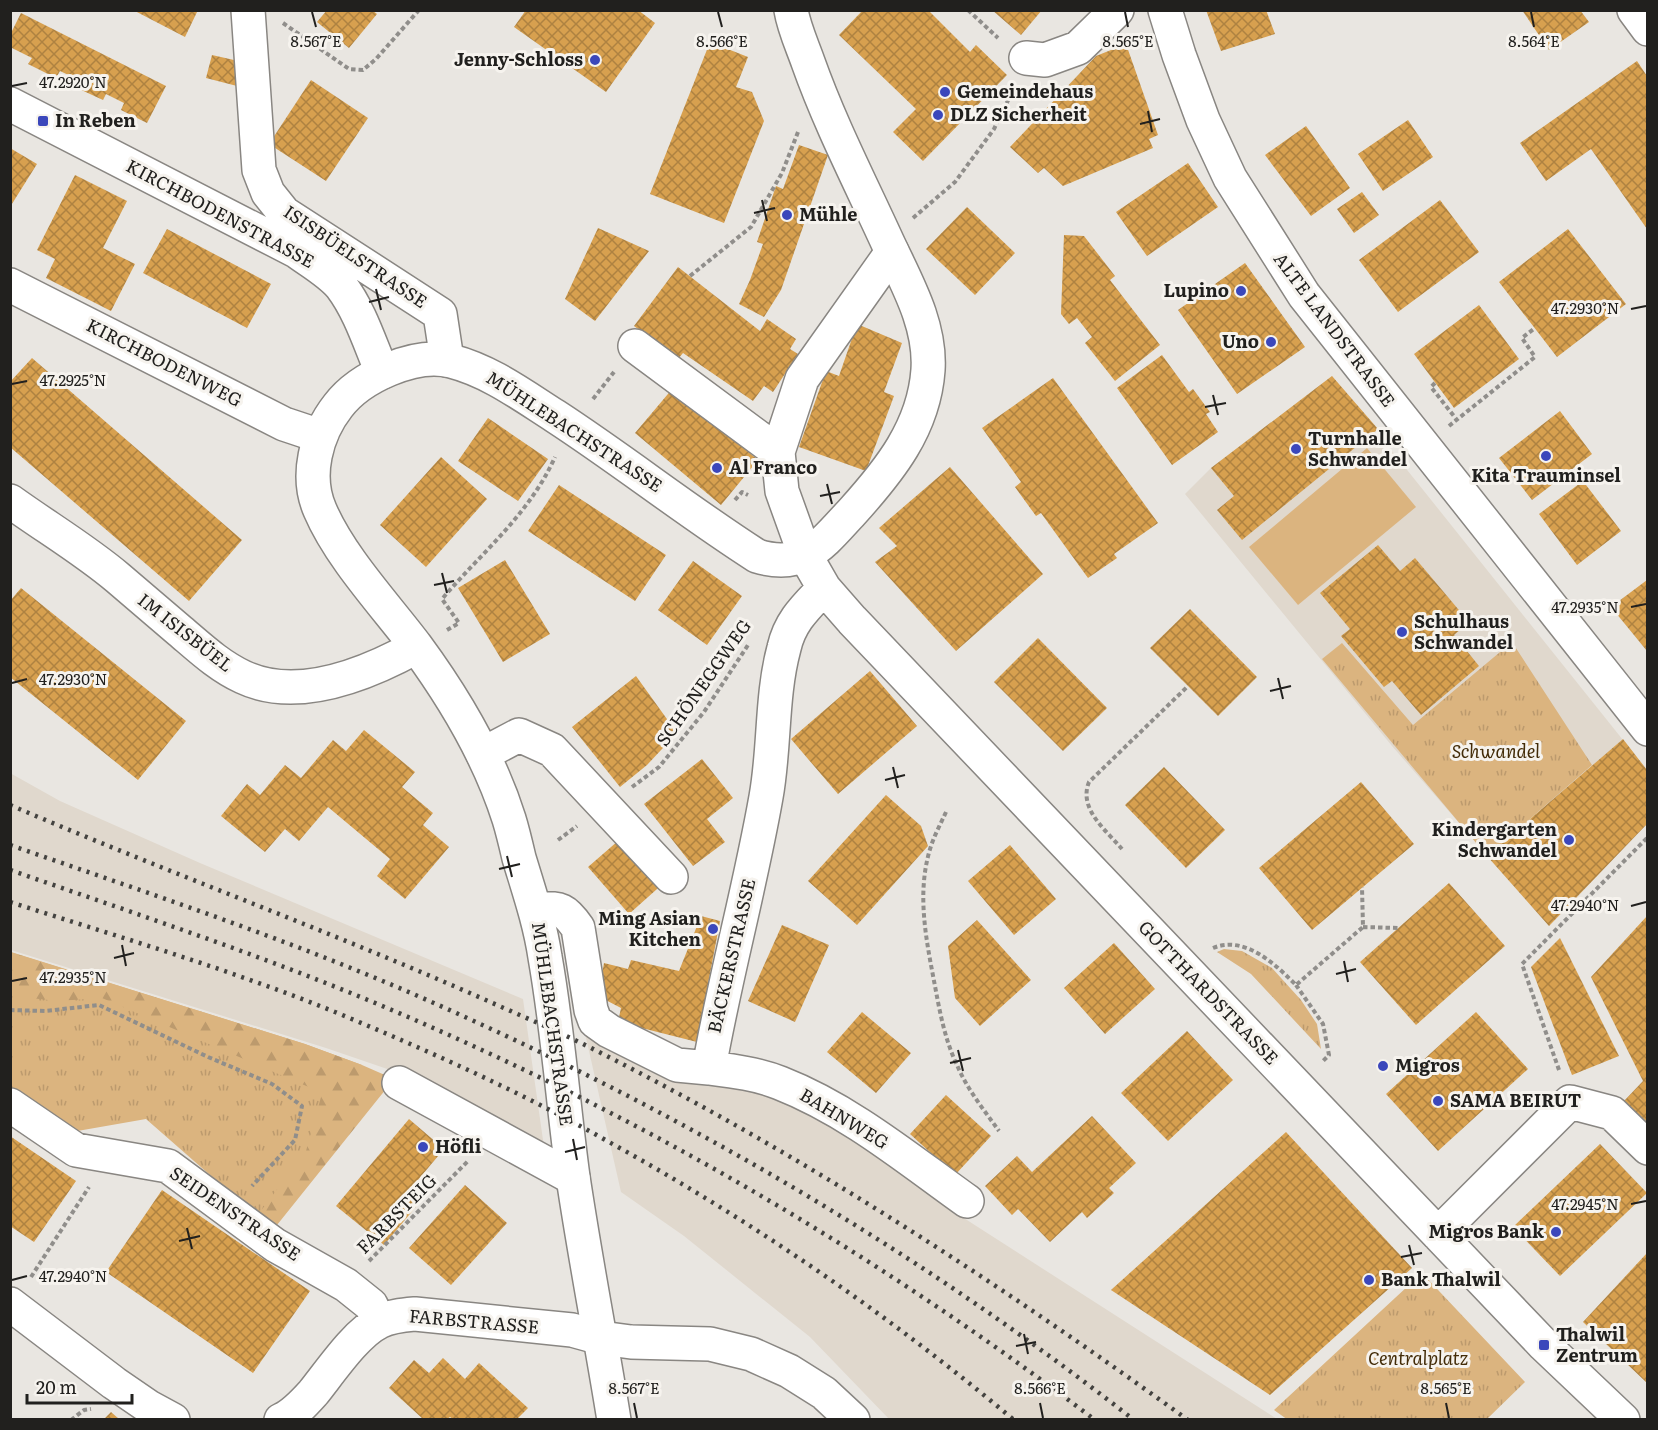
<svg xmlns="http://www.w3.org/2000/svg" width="1658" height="1430" font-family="Literata,serif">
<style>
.built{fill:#e0d8cd}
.grass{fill:url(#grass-tufts)}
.forest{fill:url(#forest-firs)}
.pitch{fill:#dbb47f}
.building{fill:url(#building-cross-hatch)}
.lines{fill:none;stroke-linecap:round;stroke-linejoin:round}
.minor-casing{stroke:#898682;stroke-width:36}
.major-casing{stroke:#898682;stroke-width:36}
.path{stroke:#908e8b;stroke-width:4;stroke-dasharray:4.5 3;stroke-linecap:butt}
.minor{stroke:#fff;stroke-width:33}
.major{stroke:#fff;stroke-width:33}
.rail{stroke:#444340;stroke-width:4.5;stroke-dasharray:3 6;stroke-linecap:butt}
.ticks{fill:none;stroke:#21201e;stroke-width:2}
.poi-dot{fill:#3b47bb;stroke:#f6f3ee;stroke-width:2}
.labels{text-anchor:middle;stroke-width:6;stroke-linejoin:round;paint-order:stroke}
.poi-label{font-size:18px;font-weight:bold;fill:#21201e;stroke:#f6f3ee;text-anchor:start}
.street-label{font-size:18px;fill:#21201e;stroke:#f6f3ee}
.park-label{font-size:18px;font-style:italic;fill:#432c08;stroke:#f6f3ee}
.ticks-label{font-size:15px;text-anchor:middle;fill:#21201e;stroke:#f6f3ee;stroke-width:6;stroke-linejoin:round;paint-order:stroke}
</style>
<defs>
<pattern id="grass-tufts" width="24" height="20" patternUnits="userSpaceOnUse" patternTransform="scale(1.5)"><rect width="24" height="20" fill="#dbb47f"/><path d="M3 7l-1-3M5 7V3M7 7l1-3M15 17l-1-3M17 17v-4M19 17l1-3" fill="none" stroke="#bc9a6d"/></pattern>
<pattern id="forest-firs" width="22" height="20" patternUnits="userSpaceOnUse" patternTransform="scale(1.5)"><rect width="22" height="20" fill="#dbb47f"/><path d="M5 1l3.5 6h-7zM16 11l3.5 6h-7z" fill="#bc9a6d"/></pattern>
<pattern id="building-cross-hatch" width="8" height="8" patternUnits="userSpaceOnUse" patternTransform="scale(1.5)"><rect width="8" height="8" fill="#d7a04f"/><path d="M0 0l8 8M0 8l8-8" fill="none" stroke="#ae8241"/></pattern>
</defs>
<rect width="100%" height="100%" fill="#e9e6e1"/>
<path class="built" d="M1332 376 1647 770V824L1549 926 1392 746 1185 494 1211 468Z
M10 773 60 801 200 863 523 999 544 1147 399 1073 326 1048 11 950Z
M584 1029 692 1083 764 1090 861 1139 956 1213 1277 1419H889L810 1337 684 1236 621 1192Z"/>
<path class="grass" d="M1512 642 1592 765 1487 856 1322 659 1342 643 1413 725Z
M1224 949 1242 951 1272 968 1301 1000 1317 1024 1321 1049 1251 974 1217 952Z
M11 952 305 1044 362 1065 273 1230 146 1119 66 1133 11 1094Z
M1422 1273 1525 1382 1487 1419 1288 1420 1274 1410Z"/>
<path class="forest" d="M10 952 305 1044 362 1065 394 1079 273 1230 257 1216 306 1151 321 1097 318 1091 102 998 58 1001 11 996Z"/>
<path class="pitch" d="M1367 448 1416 507 1298 605 1249 547Z"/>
<path class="building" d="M133 10H198L185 37Z
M327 10H372L377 14 349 48 317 22Z
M526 10H638L655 23 606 92 514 27Z
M863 10H928L970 52 976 45 1007 75 923 161 893 132 916 109 839 35Z
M992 10H1042L1021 35Z
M1206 10H1266L1275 34 1221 51Z
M1522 10H1580L1589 22 1549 50Z
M21 13 166 86 147 123 121 110 124 103 106 94 103 100 77 88 81 81 60 71 56 78 28 64 32 58 10 47V35Z
M710 42 748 57 736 87 752 92 764 121 724 223 650 194Z
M1126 44 1158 135 1149 139 1153 148 1063 186 1044 168 1038 173 1010 147 1096 56Z
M212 55 234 60 237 86 206 78Z
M1637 61 1647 76V229L1591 149 1546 181 1520 143Z
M311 80 368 118 326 181 269 144Z
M1408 120 1433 157 1383 191 1358 154Z
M1306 126 1350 188 1311 216 1265 155Z
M799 145 828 155 781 290 764 317 739 304 750 280 763 244 757 242 776 186 783 189Z
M10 148 37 164 10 207Z
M1188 163 1218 207 1147 256 1116 212Z
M75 175 127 201 103 248 135 264 111 311 46 278 55 259 37 250Z
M1362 192 1379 215 1354 233 1337 209Z
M1440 200 1479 252 1398 312 1359 260Z
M967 207 1015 253 975 295 926 249Z
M598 228 649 251 595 321 565 299Z
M167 229 271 284 247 328 143 273Z
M1568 229 1626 304 1557 357 1499 282Z
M1064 235 1084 236 1115 276 1110 280 1160 345 1115 381 1085 343 1092 337 1077 318 1069 324 1061 314Z
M1245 263 1305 347 1237 394 1178 310Z
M678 267 760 331 767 319 796 339 790 349 798 354 773 392 764 386 753 401 683 353 678 359 634 326Z
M1479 305 1519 359 1454 408 1414 354Z
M857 324 902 343 884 392 894 396 866 471 799 447 826 371 839 376Z
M1162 355 1189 392 1193 389 1210 412 1206 414 1218 432 1172 465 1117 388Z
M32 358 242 540 189 601 10 447V382Z
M1332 376 1378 429 1242 540 1217 510 1234 496 1211 468Z
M1053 378 1158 523 1114 554 1117 558 1088 578 1041 513 1036 516 1015 487 1021 482 982 428Z
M673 388 758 460 721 505 635 433Z
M1560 411 1592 454 1532 500 1499 458Z
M488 418 548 459 518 501 458 461Z
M441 457 487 499 426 567 380 525Z
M950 467 1043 574 956 651 875 562 897 546 879 528Z
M1583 481 1621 531 1577 565 1539 514Z
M559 485 666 555 635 601 528 531Z
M1378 545 1400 571 1415 558 1469 622 1454 635 1479 666 1421 715 1392 681 1384 687 1341 636 1350 629 1320 593Z
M505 560 550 634 503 662 458 588Z
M693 561 742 596 707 645 658 610Z
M1647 580V651L1611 607Z
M21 588 186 721 138 780 10 677V601Z
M1190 609 1257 677 1218 716 1150 648Z
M1038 638 1107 708 1063 751 994 682Z
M870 671 917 726 838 794 791 739Z
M636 676 677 733 647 765 620 787 572 727Z
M364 730 415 772 402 787 433 813 423 825 449 847 405 899 377 876 390 859 328 807 299 841 285 829 265 852 221 816 247 784 260 795 285 765 301 778 333 740 346 751Z
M1623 739 1647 770V824L1549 926 1487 856Z
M702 759 733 798 707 819 725 842 693 866 644 804Z
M1164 767 1225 830 1186 868 1125 805Z
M1361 782 1414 844 1312 930 1259 868Z
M886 795 921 826 928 846 857 925 808 881Z
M626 834 666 881 629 914 588 867Z
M1010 845 1056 899 1014 935 968 881Z
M1449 883 1505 946 1416 1025 1360 962Z
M701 916 720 921 697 1042 618 1022 621 1008 598 996 604 963 628 969 631 960 679 971Z
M1647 916V1122L1624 1101 1643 1081 1591 977Z
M977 920 1031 980 980 1026 955 998 948 946Z
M782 925 829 945 795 1022 748 1001Z
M1560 938 1619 1056 1572 1075 1531 967Z
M1114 943 1155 989 1105 1034 1064 988Z
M862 1012 911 1053 876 1093 827 1052Z
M1476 1012 1528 1069 1438 1151 1386 1094Z
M1187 1031 1233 1080 1168 1141 1121 1093Z
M946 1095 991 1136 955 1175 910 1134Z
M1092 1116 1136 1163 1109 1188 1114 1193 1087 1218 1082 1212 1050 1242 1018 1209 1012 1215 985 1186 1017 1156 1032 1172Z
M409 1119 444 1149 412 1187 424 1197 384 1245 336 1206Z
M1286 1132 1412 1268 1270 1395 1111 1290Z
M10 1136 76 1181 34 1242 10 1226Z
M1600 1144 1647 1193 1560 1276 1513 1227Z
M465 1185 507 1223 451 1285 409 1248Z
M162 1190 310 1291 253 1373 106 1272Z
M1647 1253V1383L1583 1322Z
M443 1358 465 1379 479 1363 528 1408 517 1419H453L450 1417 447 1419H423L389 1388 414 1360 429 1373Z
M111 1412 119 1419H104Z"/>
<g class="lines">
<defs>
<path id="minor" d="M248 10 259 170 268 193 284 213 440 314 447 360
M1165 10 1179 55 1203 120 1230 178 1304 295 1648 729
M1634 10 1648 29
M1026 58 1045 60 1078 48 1117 10
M10 104 296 251C311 262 329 272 341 286 360 311 370 344 382 372
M892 252 802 379 778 452 782 491 805 555 824 588 852 620 1544 1345 1623 1420
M10 285 284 424 320 436
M635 346 778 452
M10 501C46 527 85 550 118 578 139 596 160 614 180 631 200 648 219 666 243 677 298 703 367 674 416 647
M483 754 519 735 552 750 671 877
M535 909C559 909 563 906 578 928L591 1010 595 1021 609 1031 677 1065 709 1068C725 977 750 888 766 797 775 748 771 696 784 648 790 621 806 607 824 588
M709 1068C733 1071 758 1074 780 1083 849 1110 908 1159 967 1201
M399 1083 573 1178
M10 1105 76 1150 168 1166 275 1245 346 1285 371 1305 379 1322
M1438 1234 1570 1102 1612 1113 1648 1148
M10 1304 114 1383 149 1407 173 1420
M281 1420C293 1415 304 1403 313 1393 330 1372 356 1333 379 1322 390 1316 403 1315 415 1314L572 1330 601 1338 631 1342 710 1344 751 1354 789 1371 824 1393 853 1420"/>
<path id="major" d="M614 1420C601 1339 585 1258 573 1177 563 1104 558 1030 545 957 540 923 529 891 519 858 516 845 513 832 509 819 489 756 455 699 416 646 385 605 340 557 320 510 305 476 316 434 338 406 360 377 415 352 451 361 490 371 522 395 555 416 624 461 688 512 757 556 804 571 823 543 852 512 889 471 924 428 928 370 931 324 906 282 887 241 860 182 830 124 808 62 802 45 794 28 791 10"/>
</defs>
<use href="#minor" class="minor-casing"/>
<use href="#major" class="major-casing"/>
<path class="path" d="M968 10 998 38
M283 23 349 69 363 70 376 59 419 10
M913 218 955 182 994 129 1014 88
M690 276 751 227 782 173 798 132
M1435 383 1431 387 1457 420
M593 399 614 372
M1449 426 1535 357 1522 338 1535 328
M735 500 742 492 748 495
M447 630 459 623 442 599C482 552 529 515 555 457
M632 787 659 767 704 712 748 645
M946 812C941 823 935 834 931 846 916 892 926 939 935 986 940 1013 945 1040 957 1065 967 1089 984 1110 999 1131
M558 840 577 826
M1122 849C1106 830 1078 809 1089 782L1188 686
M1363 927 1398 928
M1213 948C1245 935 1275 964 1296 985L1363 927 1362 887
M1296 985 1323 1024 1329 1055 1323 1061
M10 1010 45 1011 99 1005 208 1057 272 1084 302 1106 295 1140 252 1186
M1559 1070 1522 964 1648 837
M369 1261 469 1160
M31 1277 89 1187
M71 1420 84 1410 91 1409"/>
<use href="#minor" class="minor"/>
<use href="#major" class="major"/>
<path class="rail" d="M10 805C169 873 330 931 488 1001 524 1017 562 1033 597 1051 805 1156 1000 1284 1188 1420
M10 845C145 892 281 937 411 993 669 1105 912 1246 1134 1420
M10 870C151 919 294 966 431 1027 669 1132 887 1262 1095 1420
M10 902C119 937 229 969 335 1012 429 1051 521 1092 609 1142 752 1221 889 1315 1014 1420"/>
</g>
<path class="ticks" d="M312 12 316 27M718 12 722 27M1125 12 1128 27M1531 12 1534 27M12 86 27 83M1148 111 1152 132M1140 124 1160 119M762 200 767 221M754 213 775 208M376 289 381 310M369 302 389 297M1631 309 1646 306M12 384 27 381M1213 395 1218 415M1205 407 1226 403M827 484 832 504M820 496 840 492M442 573 447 593M434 585 454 581M1631 607 1646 604M1278 678 1283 699M12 683 27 679M1270 691 1291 686M893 767 898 788M885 780 905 775M507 856 512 877M499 869 520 864M1631 906 1646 902M122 945 126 966M114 958 134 953M1344 961 1348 982M1336 974 1356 969M12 981 27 978M958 1050 963 1071M950 1063 971 1058M573 1139 577 1160M565 1152 585 1147M1631 1204 1646 1201M187 1228 192 1249M179 1241 200 1236M1409 1245 1414 1265M1401 1257 1422 1253M12 1280 27 1276M1024 1334 1028 1354M1016 1346 1036 1342M634 1403 637 1418M1040 1403 1043 1418M1446 1403 1449 1418"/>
<g class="poi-dot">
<circle cx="595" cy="60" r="6"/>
<circle cx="945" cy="92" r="6"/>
<circle cx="938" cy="115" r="6"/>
<rect x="37" y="115" width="12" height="12" rx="3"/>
<circle cx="787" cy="215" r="6"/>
<circle cx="1241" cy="291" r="6"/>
<circle cx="1271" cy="342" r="6"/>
<circle cx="1296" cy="449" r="6"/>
<circle cx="1546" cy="456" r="6"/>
<circle cx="717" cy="468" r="6"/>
<circle cx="1402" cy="632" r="6"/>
<circle cx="1569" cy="840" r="6"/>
<circle cx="713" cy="929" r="6"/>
<circle cx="1383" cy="1066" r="6"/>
<circle cx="1438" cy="1101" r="6"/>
<circle cx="423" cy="1147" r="6"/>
<circle cx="1556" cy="1232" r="6"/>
<circle cx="1369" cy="1280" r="6"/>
<rect x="1538" y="1339" width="12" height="12" rx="3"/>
</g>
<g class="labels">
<g class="poi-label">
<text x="583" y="66" text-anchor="end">Jenny-Schloss</text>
<text x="957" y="98">Gemeindehaus</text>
<text x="950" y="121">DLZ Sicherheit</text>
<text x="55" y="127">In Reben</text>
<text x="799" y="221">Mühle</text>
<text x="1229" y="297" text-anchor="end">Lupino</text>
<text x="1259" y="348" text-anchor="end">Uno</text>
<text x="1308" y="445">Turnhalle<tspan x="1308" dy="21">Schwandel</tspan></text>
<text x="729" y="474">Al Franco</text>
<text x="1546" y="482" text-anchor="middle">Kita Trauminsel</text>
<text x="1414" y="628">Schulhaus<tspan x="1414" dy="21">Schwandel</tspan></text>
<text x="1557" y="836" text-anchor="end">Kindergarten<tspan x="1557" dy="21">Schwandel</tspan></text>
<text x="701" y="925" text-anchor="end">Ming Asian<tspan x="701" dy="21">Kitchen</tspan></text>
<text x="1395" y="1072">Migros</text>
<text x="1450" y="1107">SAMA BEIRUT</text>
<text x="435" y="1153">Höfli</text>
<text x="1544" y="1238" text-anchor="end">Migros Bank</text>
<text x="1381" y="1286">Bank Thalwil</text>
<text x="1556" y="1341">Thalwil<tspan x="1556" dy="21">Zentrum</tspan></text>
</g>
<g class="street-label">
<text transform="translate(220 214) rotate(28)" y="6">KIRCHBODENSTRASSE</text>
<text transform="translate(355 257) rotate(34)" y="6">ISISBÜELSTRASSE</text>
<text transform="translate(1334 330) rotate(53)" y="6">ALTE LANDSTRASSE</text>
<text transform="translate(164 363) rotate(27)" y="6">KIRCHBODENWEG</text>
<text transform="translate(574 432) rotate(33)" y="6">MÜHLEBACHSTRASSE</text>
<text transform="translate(185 633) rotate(38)" y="6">IM ISISBÜEL</text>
<text transform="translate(704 683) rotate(-55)" y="6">SCHÖNEGGWEG</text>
<text transform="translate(732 956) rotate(-77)" y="6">BÄCKERSTRASSE</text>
<text transform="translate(1208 993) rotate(46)" y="6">GOTTHARDSTRASSE</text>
<text transform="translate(552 1024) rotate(82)" y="6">MÜHLEBACHSTRASSE</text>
<text transform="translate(844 1119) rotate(31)" y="6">BAHNWEG</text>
<text transform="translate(235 1214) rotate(34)" y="6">SEIDENSTRASSE</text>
<text transform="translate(397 1214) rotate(-45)" y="6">FARBSTEIG</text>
<text transform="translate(474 1322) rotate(5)" y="6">FARBSTRASSE</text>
</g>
<g class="park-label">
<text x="1496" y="758">Schwandel</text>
<text x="1418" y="1365">Centralplatz</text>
</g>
</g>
<g class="ticks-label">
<text x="316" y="47">8.567°E</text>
<text x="722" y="47">8.566°E</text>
<text x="1128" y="47">8.565°E</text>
<text x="1534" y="47">8.564°E</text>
<text x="73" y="88">47.2920°N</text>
<text x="1585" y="314">47.2930°N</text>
<text x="73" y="386">47.2925°N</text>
<text x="1585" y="613">47.2935°N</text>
<text x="73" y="685">47.2930°N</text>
<text x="1585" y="911">47.2940°N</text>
<text x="73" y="983">47.2935°N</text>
<text x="1585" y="1210">47.2945°N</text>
<text x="73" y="1282">47.2940°N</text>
<text x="634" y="1394">8.567°E</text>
<text x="1040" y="1394">8.566°E</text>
<text x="1446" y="1394">8.565°E</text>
</g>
<rect width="1658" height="1430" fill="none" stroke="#21201e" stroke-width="24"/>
<path d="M27 1394v9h105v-9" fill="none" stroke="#21201e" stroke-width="3"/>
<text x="36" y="1394" font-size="18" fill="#21201e" stroke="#f6f3ee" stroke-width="4.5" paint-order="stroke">20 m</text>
</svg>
